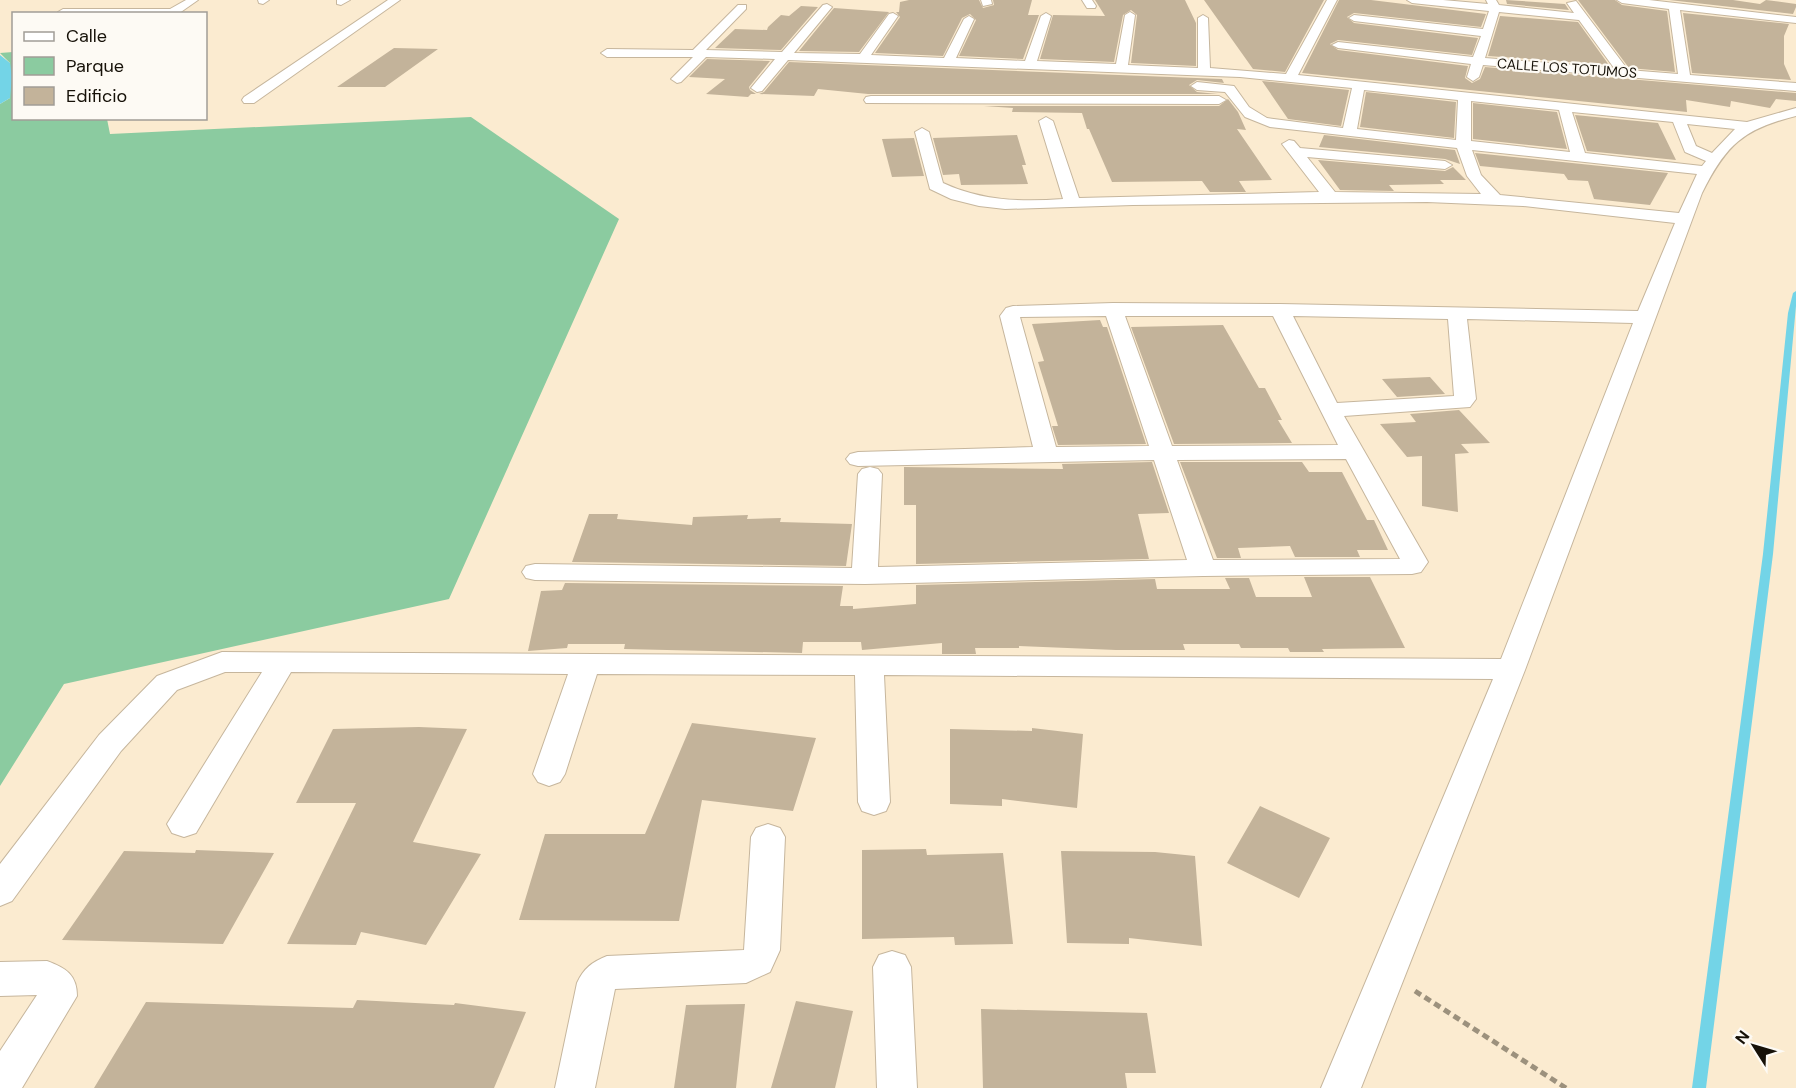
<svg xmlns="http://www.w3.org/2000/svg" width="1796" height="1088" font-family="'DM Sans',sans-serif">
<style>
.green{fill:#8bcba0}
.water{fill:#73d4e7}
.lines{fill:none;stroke-linecap:round;stroke-linejoin:round}
.stream{fill:#73d4e7;fill-rule:evenodd}
.building{fill:#c3b39a}
.minor-casing{stroke:#c6b69d;stroke-width:2}
.path{stroke:#9c917d;stroke-width:5;stroke-dasharray:7 4.5;stroke-linecap:butt}
.minor{fill:#fff;fill-rule:evenodd}
.labels{text-anchor:middle;stroke-width:4.5;stroke-linejoin:round;paint-order:stroke}
.far-street-label{font-size:14px;fill:#161108;stroke:#fdfaf4}
</style>
<rect width="100%" height="100%" fill="#fbebd0"/>
<path class="green" d="M13 52 14 118 107 119 110 134 471 117 619 219 449 599 64 684 0 786V104L10 98V63L0 53Z"/>
<path class="water" d="M0 55 10 63 12 77 10 98 0 104Z"/>
<g class="lines">
<path class="stream" d="M1796 291V306L1773 554 1706 1088H1692L1763 554 1788 313 1793 293Z"/>
</g>
<path class="building" d="M909 0H979L983 8 994 5 993 0H1032L1028 15H1039L1023 59 959 56 976 20 970 14 962 18 943 56 875 53 900 17 896 12H899L900 2Z
M1095 0H1185L1196 23V66L1131 63 1137 15 1131 10 1123 15 1114 62 1040 59 1053 15 1105 16Z
M1204 0H1324L1285 72 1253 69Z
M1339 0H1371L1486 14 1481 27 1354 13 1347 17 1354 23 1478 38 1472 55 1338 40 1330 44 1338 50 1468 66 1465 78 1472 83 1480 79 1485 67 1796 93V101L1776 99 1770 108 1731 101 1730 107 1686 100 1687 112 1302 73Z
M1506 0 1565 4 1569 10 1507 4Z
M1578 0H1615L1622 5 1667 11 1675 72 1629 68Z
M1669 0H1733L1760 4 1766 0 1796 4V7L1793 14Z
M801 6 818 7 781 50 715 48 735 29 767 30 768 27 781 15 789 16Z
M834 8 889 12 859 52 799 51Z
M1683 13 1789 24 1784 36V64L1791 80 1692 73Z
M1500 16 1578 22 1609 65 1488 56Z
M394 48 438 49 385 87H337Z
M707 59 770 61 749 87 750 90 756 94H751L748 97 706 94 725 79 689 77Z
M789 62 1222 79 1224 83 1197 80 1189 85 1197 92 1218 94H868L818 89 814 96 759 94 764 92Z
M1262 81 1349 90 1341 126 1288 119Z
M1366 92 1456 102 1454 138 1360 127Z
M1228 99 1238 112 1246 130 1237 129 1272 180 1239 181 1246 192H1210L1202 181 1112 182 1089 129H1087L1082 113 1012 112 1013 108 984 106H1219Z
M1473 103 1557 112 1567 149 1473 139Z
M1575 115 1658 123 1676 160 1587 151Z
M1017 135 1026 165H1022L1028 184 961 185 959 174 943 175 933 138Z
M1324 135 1455 150 1460 164 1445 159 1319 147Z
M914 138 924 176 892 177 882 139Z
M1475 153 1668 173 1650 205 1594 199 1588 181 1568 180 1564 174 1480 166Z
M1318 160 1445 171 1453 167 1466 180H1440L1444 184 1389 185 1394 191 1340 190Z
M1100 320 1103 327H1107L1146 444 1058 445 1052 426H1058L1038 362 1044 361 1032 324Z
M1223 325 1259 388H1265L1282 420H1278L1292 443 1174 444 1131 327Z
M1430 377 1445 394 1397 397 1382 379Z
M1459 410 1490 443 1461 444 1469 453 1455 454 1458 512 1422 506V456L1407 457 1380 424 1416 422 1410 414Z
M1152 462 1169 513 1138 514 1149 559 916 564V505H904V467L1063 469 1062 464Z
M1180 462H1302L1309 472H1342L1367 520H1374L1388 550H1357L1360 557H1295L1290 546 1238 548 1241 558H1217Z
M589 514H618L617 519 692 525 693 517 748 515 747 519 781 518 780 522 852 524 846 566 572 562Z
M1304 577H1370L1405 648 1322 649 1324 652H1290L1288 648H1241L1239 644H1183L1185 650H1116L1019 646V648H975L976 654H942V643L862 650 861 642H803L802 653 624 649 625 644H568L567 648 528 651 541 591 562 590 565 583 843 586 840 606H853V609L916 604V585L1155 579 1157 589H1230L1225 578H1249L1256 597H1312Z
M692 723 816 738 793 811 702 800 679 921 519 920 545 834H645Z
M419 727 467 729 413 842 481 854 426 945 361 932 356 945 287 944 356 803H296L333 729Z
M1032 728 1083 734 1077 808 1002 799V806L950 804V729L1032 731Z
M1260 806 1330 838 1299 898 1227 863Z
M926 849 927 855 1003 853 1013 944 955 945 954 937 862 939V850Z
M196 850 274 853 223 944 62 940 124 851 195 853Z
M1061 851 1155 852 1195 856 1202 946 1129 938V944L1067 943Z
M357 1000 454 1005 455 1003 526 1012 494 1088H94L146 1002 353 1008Z
M796 1001 853 1011 835 1088H771Z
M745 1004 736 1088H674L686 1005Z
M981 1009 1147 1013 1156 1073H1125L1127 1088H983Z"/>
<g class="lines">
<defs>
<path id="minor" d="M186 0H198L178 14 58 12 63 9H170Z
M258 0H269L263 4 259 3Z
M337 0H350L341 5 337 4Z
M388 0H400L254 103H244L242 100 244 97Z
M981 0H991L992 4 983 6Z
M1082 0H1092L1096 6 1095 8H1087Z
M1327 0H1337L1298 75 1747 122 1796 108V116C1743 129 1726 145 1702 193L1525 670 1361 1088H1321L1493 679 884 675 890 802 886 811 874 815 862 811 858 802 855 675 597 674 565 774 560 782 549 786 538 782 533 774 568 674 291 672 196 833 184 837 172 833 167 824 262 672H225L177 690 121 751 12 901 0 906V864L99 735 157 676 222 652 1501 659 1633 323 1467 319 1476 399 1470 407 1344 416 1428 562 1421 572 1412 574 1203 576 865 584 535 580 526 578 522 572 526 566 535 564 852 568 858 474 862 469 870 467 878 469 882 474 878 567 1187 560 1154 460 858 466 850 464 846 459 850 454 858 452 1033 447 1000 316 1006 308 1013 306 1113 303 1280 304 1638 311 1675 223 1523 206 1427 202 1133 205 1005 209 979 206 951 199 930 189 915 132 922 128 929 132 943 183C981 201 1022 202 1063 199L1039 121 1046 117 1053 121 1079 198 1319 192 1282 144 1289 140 1294 141 1300 148 1445 161 1452 165 1445 169 1307 157 1335 192 1481 194 1467 176 1457 148 1270 127 1245 117 1225 92 1197 90 1191 86 1197 82 1234 86 1249 107 1267 118 1343 128 1352 88 1240 77 788 60 762 91 757 92 751 88 775 59 706 57 681 82 677 83 671 79 693 57H607L601 53 607 49 693 50 738 5H746V9L706 50 782 52 823 5 827 4 832 7 794 53 860 54 889 14 893 13 898 16 871 55 944 58 964 19 969 16 974 19 956 58 1025 61 1041 16 1046 13 1051 16 1037 61 1116 64 1125 15 1130 12 1135 15 1128 65 1198 68V18L1203 15 1208 18 1210 68 1286 74ZM1364 90 1458 100 1456 140 1357 129ZM1471 101 1559 110 1570 152 1471 141ZM1572 112 1673 122 1685 152 1706 161 1702 166 1585 153ZM1687 124 1735 129 1712 153 1696 146ZM1472 150 1697 174 1679 213 1500 195 1481 175ZM1106 316 1149 446 1056 447 1020 317ZM1125 316H1273L1338 445 1172 446ZM1293 316 1448 319 1454 396 1337 403ZM1346 459 1400 559 1213 560 1177 460Z
M1407 0H1443L1488 4 1486 0H1496L1499 5 1574 13 1567 3 1576 1 1628 70 1678 74 1669 9 1622 3 1617 0H1649L1796 17V23L1680 10 1690 75 1796 83V91L1483 65 1479 77 1473 81 1467 77 1471 64 1338 48 1332 45 1338 42 1473 57 1481 36 1354 21 1349 18 1354 15 1483 29 1489 11 1412 3ZM1499 12 1579 20 1614 68 1485 58Z
M871 96H1219L1226 100 1219 104 866 103 864 100 866 97Z
M768 824 780 828 785 837 780 950 770 972 746 983 615 989 595 1088H555L577 983C584 968 592 962 607 956L744 950 751 837 756 828Z
M892 951 905 955 911 967 917 1088H877L873 967 879 955Z
M47 961C66 968 77 975 77 996L22 1088H0V1051L37 995 0 996V962Z"/>
</defs>
<use href="#minor" class="minor-casing"/>
<path class="path" d="M1415 991 1566 1088"/>
<use href="#minor" class="minor"/>
</g>
<g class="labels">
<g class="far-street-label">
<text transform="translate(1567 68) rotate(4)" y="5">CALLE LOS TOTUMOS</text>
</g>
</g>
<rect x="12" y="12" width="195" height="108" fill="#fdfaf4" stroke="#a19d96" stroke-width="1.5"/>
<rect x="24" y="32" width="30" height="9" fill="#ffffff" stroke="#a19d96" stroke-width="1.5"/>
<text x="66" y="42" font-size="18" fill="#161108">Calle</text>
<rect x="24" y="57" width="30" height="18" fill="#8bcba0" stroke="#a19d96" stroke-width="1.5"/>
<text x="66" y="72" font-size="18" fill="#161108">Parque</text>
<rect x="24" y="87" width="30" height="18" fill="#c3b39a" stroke="#a19d96" stroke-width="1.5"/>
<text x="66" y="102" font-size="18" fill="#161108">Edificio</text>
<g transform="translate(1754 1046) rotate(307)" stroke="#fdfaf4" stroke-width="4.5" paint-order="stroke">
<path d="M0-4.5L10 22L0 15L-10 22Z" fill="#161108"/>
<text y="-9" font-size="16" font-weight="bold" text-anchor="middle" fill="#161108">N</text>
</g>
</svg>
